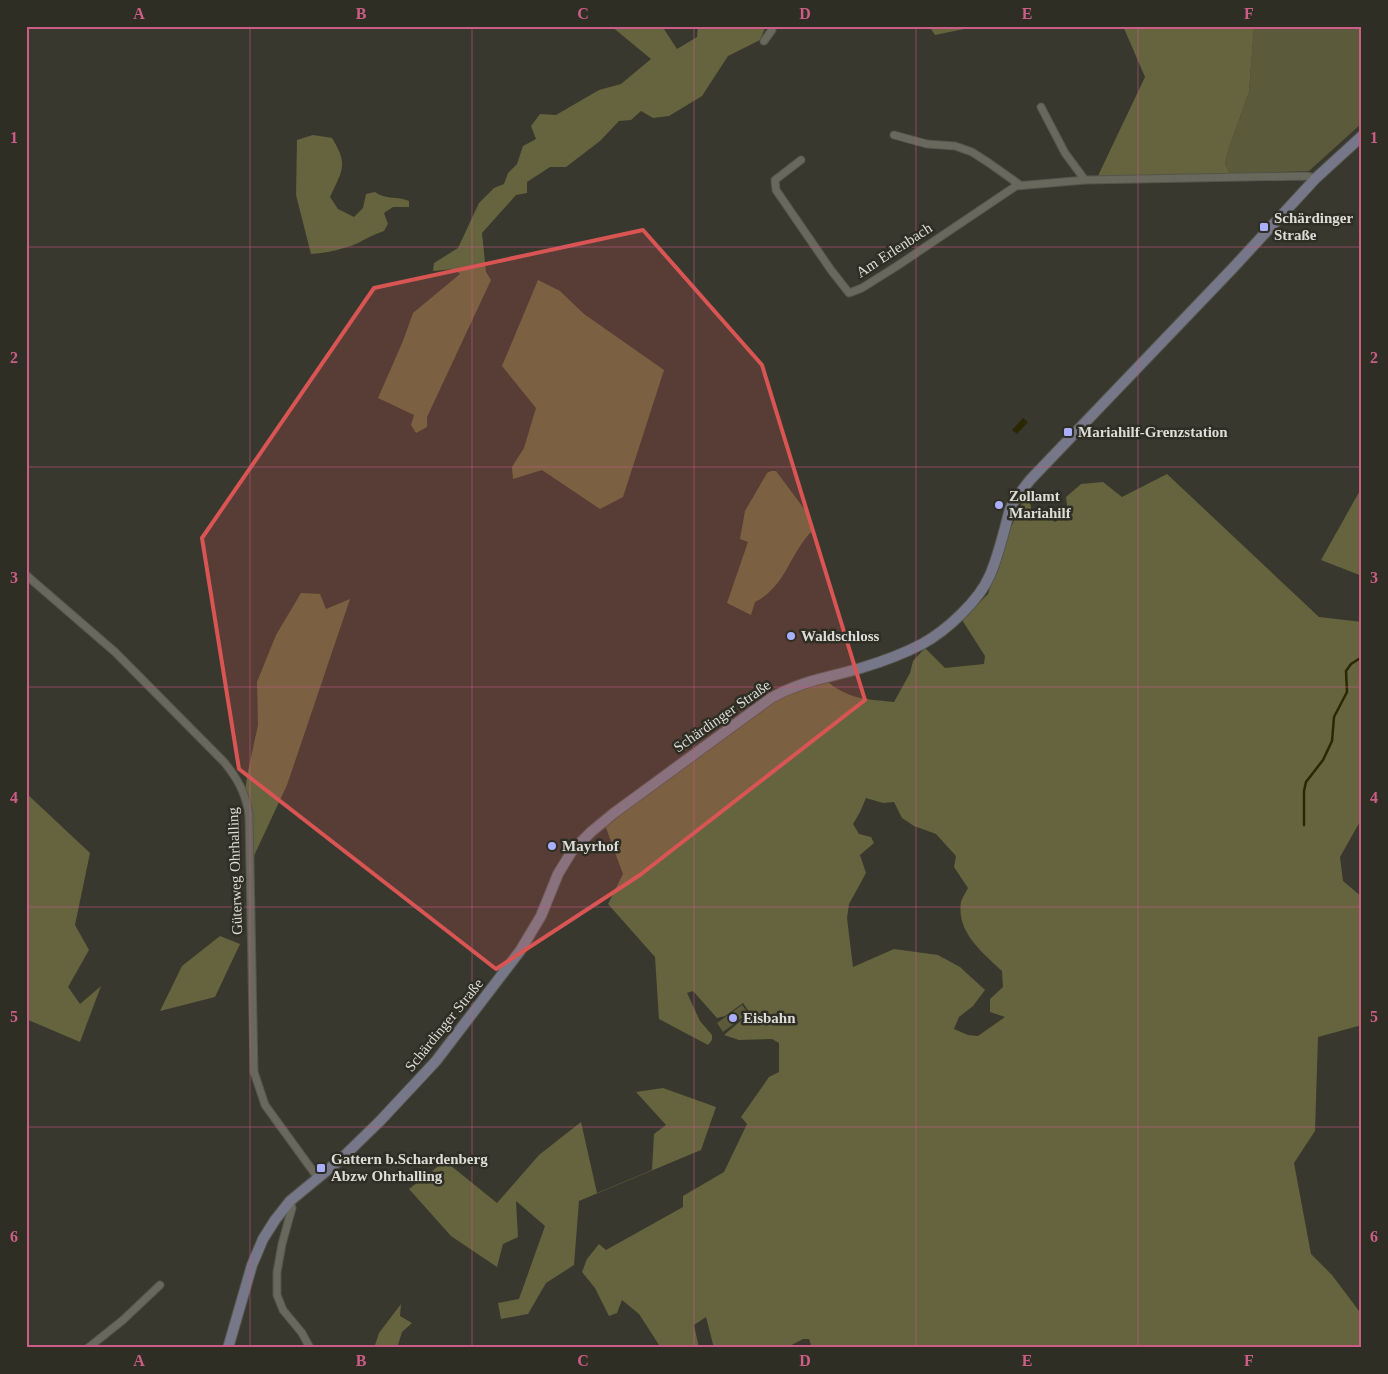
<svg xmlns="http://www.w3.org/2000/svg" width="1388" height="1374" font-family="Georgia,serif">
<style>
.green{fill:#5b5b3b}
.forest{fill:#65643e;fill-rule:evenodd}
.water{fill:#292802}
.lines{fill:none;stroke-linecap:round;stroke-linejoin:round}
.stream{stroke:#292802;stroke-width:2.5}
.street-casing{stroke:#55554c;stroke-width:9}
.secondary-casing{stroke:#55554c;stroke-width:12}
.street{stroke:#68685d;stroke-width:7}
.secondary{stroke:#767889;stroke-width:10}
.marked{fill:#d85554;fill-opacity:0.2;stroke:#d85554;stroke-width:4;stroke-linejoin:round}
.grid{fill:none;stroke:#cb5d86;stroke-width:1;stroke-opacity:0.55}
.poi-dot{fill:#aaaffb;stroke:#2e2e25;stroke-width:2}
.labels{text-anchor:middle;stroke-width:5;stroke-linejoin:round;paint-order:stroke}
.poi-label{font-size:15px;font-weight:bold;fill:#ddddd7;stroke:#2e2e25;text-anchor:start}
.street-label{font-size:15px;fill:#ddddd7;stroke:#2e2e25}
.neatline{fill:none;stroke:#cb5d86;stroke-width:2}
.grid-label{font-size:16px;text-anchor:middle;font-weight:bold;fill:#cb5d86}
</style>
<rect width="100%" height="100%" fill="#38382e"/>
<path class="green" d="M1254 26H1362V123L1309 171 1230 174 1225 164 1229 148 1249 92Z
M742 1005 748 1013 723 1032 717 1023Z"/>
<path class="forest" d="M611 26H662L677 49 697 37 698 26H766L760 40 728 56 702 96 669 116 653 118 641 111 631 120 619 121 600 141 566 167H550L527 182V193L516 195 482 233 486 272 491 280 427 417V427L416 433 411 425 414 415 378 398 403 341 413 313 460 274 454 269 433 271 434 263 458 248 479 203 494 188 504 184 508 173 517 164 523 146 536 139 531 126 540 114 556 115 599 90 621 84 651 59Z
M929 26H979L935 35Z
M1123 26H1254L1249 92 1229 148 1225 164 1230 174 1097 178 1145 77Z
M313 135 332 138C349 165 342 171 330 197L338 209 354 217 363 208 366 194 375 192C385 200 398 196 409 201V207H393L384 213 388 224 384 231C375 234 367 238 358 243 345 249 326 253 311 254L296 195 297 140Z
M538 280 560 291 584 314 664 370 623 497 600 509 542 470 513 479 512 467 524 448 536 408 502 366Z
M771 471H776L805 510 814 529C790 551 787 586 755 602L751 615 727 603 748 542 740 539 745 511 767 473Z
M1167 474 1319 617 1362 622V818L1340 857 1343 881 1362 897V1025L1318 1037 1315 1131 1294 1163 1311 1254 1332 1275 1362 1315V1348H812L809 1339H803L786 1348H714L706 1317 694 1325 699 1348H661L639 1314 622 1300 617 1313 609 1316 595 1288 582 1272 587 1259 599 1244 606 1250 683 1207V1196L724 1172 747 1124 741 1117 769 1077 779 1072V1043L772 1039 739 1040 724 1035 750 1013 743 1003 725 1016 717 1018 693 991 687 993 700 1021 712 1035V1040L708 1045 659 1019 655 957 608 904 623 874 605 825 708 747 793 689 828 682C850 700 868 699 894 702L910 673 913 661 925 648 945 668 984 664 985 656 962 620 988 594 1003 545 1028 490 1033 520 1044 514 1055 522 1068 512 1066 497 1081 484 1103 482 1122 497ZM866 798 883 803 894 802 902 818 914 826 936 834 956 856 954 867 968 888C966 892 962 898 961 902 956 932 983 953 1002 971L1003 987 990 999V1012L1005 1017 978 1036 968 1035 954 1029 959 1017 973 1006 985 990 960 967 938 955 894 949 853 967 847 918 849 904 866 873 860 855 874 843 871 837 859 834 853 824 860 812Z
M1362 487V576L1321 560Z
M301 593 320 594 326 609 350 599 287 785 253 858 244 801 247 776 258 725 257 682 276 635Z
M26 793 90 853 75 925 89 950 68 987 80 1004 101 986 80 1042 26 1019Z
M220 936 240 944 215 997 160 1011 182 966Z
M663 1088 716 1107 701 1150 579 1201 574 1265 546 1283 528 1314 501 1319 498 1303 519 1299 545 1226 516 1201 518 1237 503 1244 497 1267 451 1236 409 1189 445 1161 497 1203 539 1155 581 1122 597 1193 652 1170 654 1134 666 1125 636 1092Z
M401 1304 400 1316 412 1323 402 1332 397 1348H374L379 1333Z"/>
<path class="water" d="M1023 418 1028 422 1017 434 1012 430Z"/>
<g class="lines">
<path class="stream" d="M1304 825V791L1306 782 1323 760 1332 741 1334 717 1347 692 1346 671 1351 664 1362 657"/>
<defs>
<path id="street" d="M764 41 772 30V26
M1041 107 1065 153 1085 180 1306 176 1316 178
M894 135 927 144 955 146 972 152 989 163 1020 185
M801 160 775 180 776 190 831 270 849 293 862 288 897 266 1016 186 1085 180
M26 575 115 652 224 762C238 779 246 794 249 815L254 1072 265 1105 318 1178
M290 1201 292 1208 282 1244 277 1272V1295L283 1310 302 1333 310 1348
M88 1348 123 1320 160 1285"/>
<path id="secondary" d="M228 1348 252 1265 263 1239 275 1220 290 1201 341 1159 380 1121 436 1061 520 951 541 916 558 874 572 851 591 832 614 813 771 698C803 680 828 678 861 668 881 662 903 654 922 644 946 631 979 601 990 575 999 554 1004 531 1010 509L1014 501 1030 480 1232 269 1316 178 1362 136"/>
</defs>
<use href="#street" class="street-casing"/>
<use href="#secondary" class="secondary-casing"/>
<use href="#street" class="street"/>
<use href="#secondary" class="secondary"/>
</g>
<path class="marked" d="M643 230 762 365 865 700 640 875 496 969 239 769 202 538 374 288Z"/>
<path class="grid" d="M250 26V1348M472 26V1348M694 26V1348M916 26V1348M1138 26V1348M26 247H1362M26 467H1362M26 687H1362M26 907H1362M26 1127H1362"/>
<g class="poi-dot">
<rect x="1259" y="222" width="10" height="10" rx="2.5"/>
<rect x="1063" y="427" width="10" height="10" rx="2.5"/>
<circle cx="999" cy="505" r="5"/>
<circle cx="791" cy="636" r="5"/>
<circle cx="552" cy="846" r="5"/>
<circle cx="733" cy="1018" r="5"/>
<rect x="316" y="1163" width="10" height="10" rx="2.5"/>
</g>
<g class="labels">
<g class="poi-label">
<text x="1274" y="223">Schärdinger<tspan x="1274" dy="17">Straße</tspan></text>
<text x="1078" y="437">Mariahilf-Grenzstation</text>
<text x="1009" y="501">Zollamt<tspan x="1009" dy="17">Mariahilf</tspan></text>
<text x="801" y="641">Waldschloss</text>
<text x="562" y="851">Mayrhof</text>
<text x="743" y="1023">Eisbahn</text>
<text x="331" y="1164">Gattern b.Schardenberg<tspan x="331" dy="17">Abzw Ohrhalling</tspan></text>
</g>
<g class="street-label">
<text transform="translate(894 250) rotate(-33)" y="5">Am Erlenbach</text>
<text transform="translate(722 716) rotate(-35)" y="5">Schärdinger Straße</text>
<text transform="translate(235 871) rotate(-92)" y="5">Güterweg Ohrhalling</text>
<text transform="translate(444 1025) rotate(-51)" y="5">Schärdinger Straße</text>
</g>
</g>
<rect width="1388" height="1374" fill="none" stroke="#2e2e25" stroke-width="55"/>
<rect x="28" y="28" width="1332" height="1318" class="neatline"/>
<g class="grid-label">
<text x="139" y="19">A</text>
<text x="361" y="19">B</text>
<text x="583" y="19">C</text>
<text x="805" y="19">D</text>
<text x="1027" y="19">E</text>
<text x="1249" y="19">F</text>
<text x="14" y="143">1</text>
<text x="1374" y="143">1</text>
<text x="14" y="363">2</text>
<text x="1374" y="363">2</text>
<text x="14" y="583">3</text>
<text x="1374" y="583">3</text>
<text x="14" y="803">4</text>
<text x="1374" y="803">4</text>
<text x="14" y="1022">5</text>
<text x="1374" y="1022">5</text>
<text x="14" y="1242">6</text>
<text x="1374" y="1242">6</text>
<text x="139" y="1366">A</text>
<text x="361" y="1366">B</text>
<text x="583" y="1366">C</text>
<text x="805" y="1366">D</text>
<text x="1027" y="1366">E</text>
<text x="1249" y="1366">F</text>
</g>
</svg>
